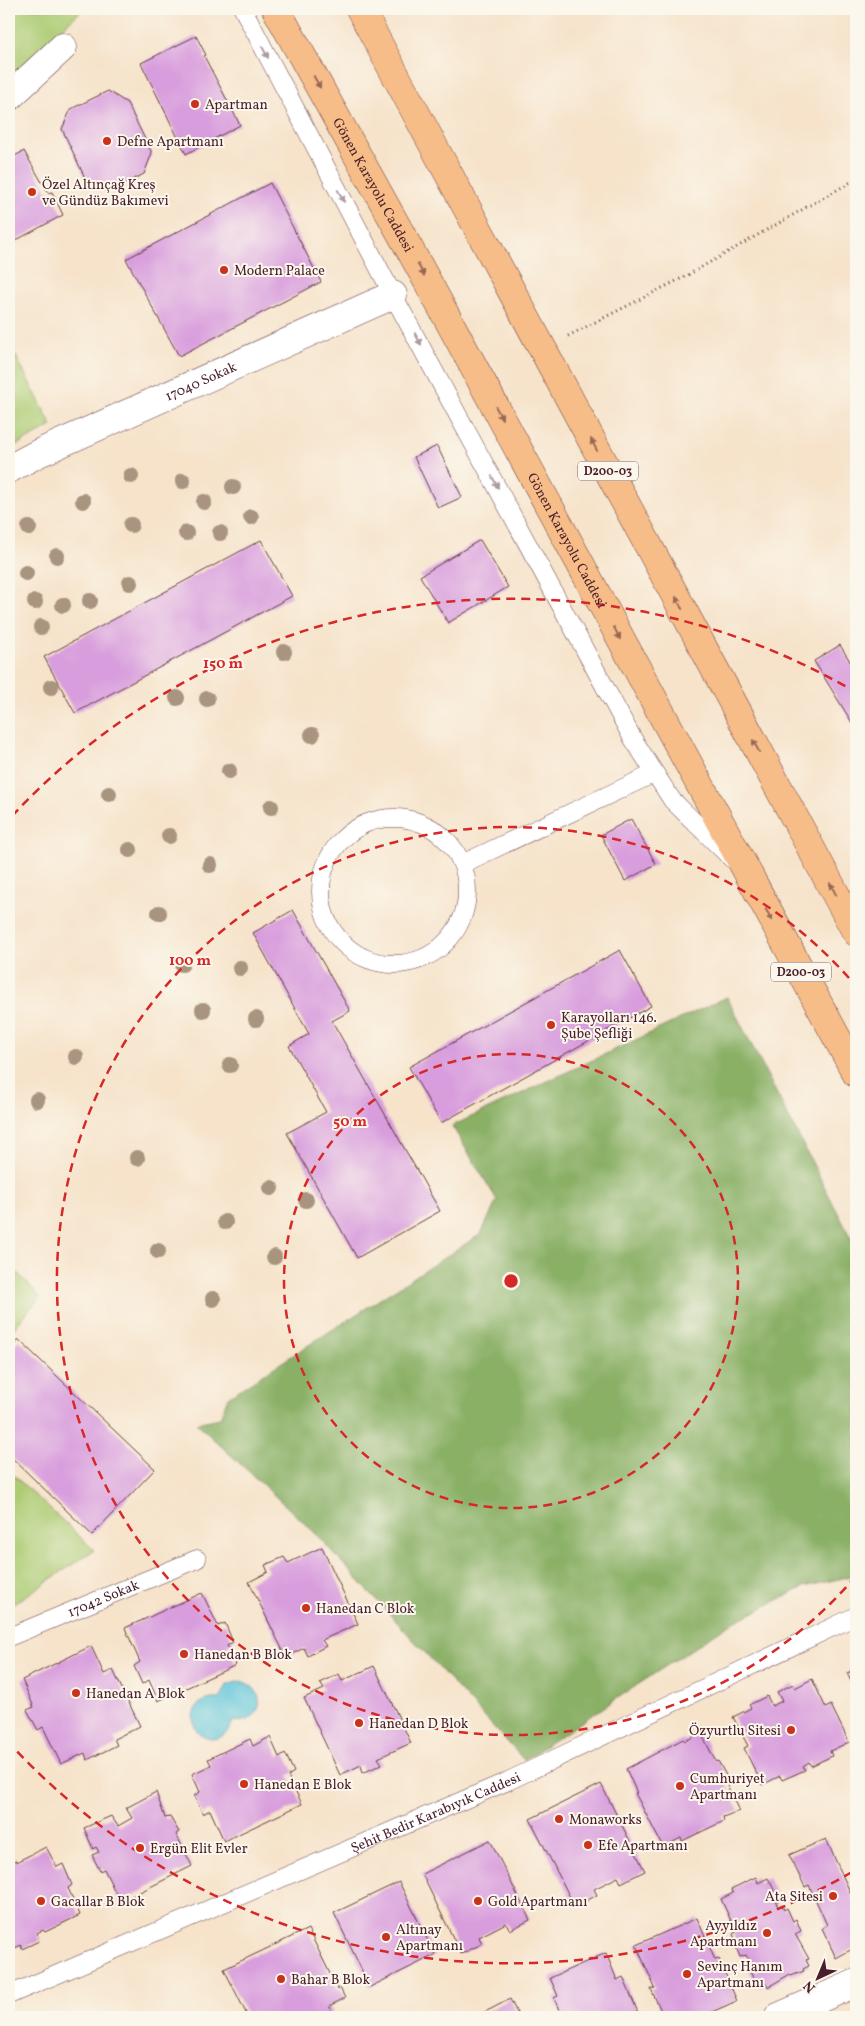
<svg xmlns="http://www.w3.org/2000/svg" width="865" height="2026" font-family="Vollkorn,serif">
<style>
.green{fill:#adcc74;stroke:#7c7650}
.forest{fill:#8ab066;stroke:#6a6848}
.water{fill:#5dc5d9;stroke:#547282}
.building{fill:#d89ddd}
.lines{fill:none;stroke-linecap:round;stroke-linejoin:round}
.service-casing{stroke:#643c43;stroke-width:19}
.minor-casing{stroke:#643c43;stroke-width:29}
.trunk-casing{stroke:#643c43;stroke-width:29}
.path{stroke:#643c43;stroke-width:3;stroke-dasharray:1 4;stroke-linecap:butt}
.service{stroke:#fff;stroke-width:18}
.minor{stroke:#fff;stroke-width:28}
.trunk{stroke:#f7bd88;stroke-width:28}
.tree{fill:#a8947f}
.oneway{fill:#ae9aa0}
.oneway2{fill:#986655}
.ring{fill:none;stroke:#d62828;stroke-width:2.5;stroke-dasharray:9 6}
.poi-dot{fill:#c8321e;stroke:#fbf7ec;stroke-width:2}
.labels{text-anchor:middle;stroke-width:4;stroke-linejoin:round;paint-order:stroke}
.shield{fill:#fbf7ec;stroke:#7f6065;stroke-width:1}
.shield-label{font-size:12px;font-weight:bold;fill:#4a1f2b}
.poi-label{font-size:14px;fill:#4a1f2b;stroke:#fbf7ec;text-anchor:start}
.street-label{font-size:14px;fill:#4a1f2b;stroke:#fbf7ec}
.centre{fill:#d62828;stroke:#fbf7ec;stroke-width:2.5}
.ring-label{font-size:15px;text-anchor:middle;font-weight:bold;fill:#d62828;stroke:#fbf7ec;stroke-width:4;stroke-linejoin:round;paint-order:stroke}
</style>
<rect width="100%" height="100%" fill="#fbf7ec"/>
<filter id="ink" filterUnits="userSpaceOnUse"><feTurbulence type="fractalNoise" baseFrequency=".02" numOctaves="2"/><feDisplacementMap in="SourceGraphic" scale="10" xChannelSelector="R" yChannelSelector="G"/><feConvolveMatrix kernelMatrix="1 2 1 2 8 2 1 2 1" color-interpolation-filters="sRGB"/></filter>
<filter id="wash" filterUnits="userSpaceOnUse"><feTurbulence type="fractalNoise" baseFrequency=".0096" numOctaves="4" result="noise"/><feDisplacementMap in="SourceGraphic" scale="20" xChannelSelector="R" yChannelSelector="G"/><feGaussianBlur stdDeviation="1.12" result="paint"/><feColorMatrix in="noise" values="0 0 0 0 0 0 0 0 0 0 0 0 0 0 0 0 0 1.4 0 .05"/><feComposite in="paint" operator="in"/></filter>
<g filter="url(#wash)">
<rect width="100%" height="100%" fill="#f6e3ca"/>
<path class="green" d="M9 9H83L9 77Z
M9 343 52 426 9 449Z
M9 1264 40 1297 9 1334Z
M9 1471 94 1550 9 1607Z"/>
<path class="forest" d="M727 997 856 1248V1575L804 1587 728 1625 524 1760 313 1531 196 1423 220 1418 228 1397 481 1234 497 1200 452 1126Z"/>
<path class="water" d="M240 1681C271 1688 262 1727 233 1721 230 1729 227 1735 218 1738 189 1746 180 1695 220 1699L227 1685Z"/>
<g id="blocks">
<path class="building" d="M196 36 206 55 204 56 240 125 186 154 141 63Z
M108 91 127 103 152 153 144 174 107 192 86 180 62 129 71 109Z
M24 151 48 193 52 192 63 215 9 244V159Z
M270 183 321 282 179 356 126 259Z
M437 446 462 497 438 508 414 457Z
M261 540 292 596 75 713 44 657Z
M480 540 508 587 448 623 420 576Z
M840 645 856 671V729L814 661Z
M631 819 656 864 625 881 601 835Z
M293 910 350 1011 332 1021 440 1211 357 1258 287 1133 326 1112 289 1046 309 1034 253 933Z
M620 950 651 1006 441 1123 409 1067Z
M19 1340 155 1469 92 1535 9 1455V1350Z
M322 1547 358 1624 322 1640 326 1646 308 1656 304 1648 286 1657 249 1582 268 1572 265 1565 284 1557 288 1563Z
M202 1593 218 1626 225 1623 233 1642 227 1646 236 1665 158 1701 149 1680 142 1684 134 1666 140 1662 125 1628Z
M91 1646 104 1674 113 1670 140 1726 114 1739 117 1745 87 1760 85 1753 61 1764 43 1727 38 1730 27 1710 34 1707 22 1680Z
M374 1666 411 1743 378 1758 382 1764 363 1773 361 1765 340 1775 304 1698 324 1689 320 1683 339 1674 342 1681Z
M856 1669V1692L847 1673Z
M812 1679 826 1708 831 1705 849 1742 830 1751 832 1756 811 1766 809 1762 803 1766 805 1770 782 1780 780 1776 762 1785 744 1748 748 1746 733 1717 751 1708 749 1705 767 1696 772 1706 782 1701 777 1692 793 1684 795 1688Z
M701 1733 716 1762 718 1761 727 1777 724 1779 739 1811 723 1817 724 1821 682 1841 681 1838 663 1847 635 1793H637L626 1769 683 1739 685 1741Z
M270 1737 279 1757 285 1753 294 1772 288 1776 302 1804 224 1841 210 1810 203 1814 194 1796 200 1792 192 1774 211 1765 208 1759 250 1739 253 1746Z
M601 1784 645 1871 621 1883 618 1877 594 1889 597 1895 575 1907 530 1819Z
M156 1792 165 1818 170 1817 179 1832 176 1834 192 1866 120 1902 104 1869 100 1871 92 1855 99 1852 96 1847 93 1849 84 1828 111 1816 118 1826 132 1818 126 1808Z
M826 1839 856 1905V1947L836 1958 822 1928 827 1925 809 1885 805 1887 789 1855Z
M490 1840 530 1920 510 1930 506 1923 479 1937 482 1944 461 1954 422 1874Z
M46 1847 57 1867 63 1864 72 1885 68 1888 80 1915 45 1932 43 1930 37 1933 39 1941 22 1949 21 1945 9 1951V1863L16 1860V1862Z
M756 1877 758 1883 768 1878 780 1901 776 1902 778 1907 782 1905 784 1910 787 1908 793 1921 796 1919 801 1931 795 1934 809 1959 806 1960 809 1966 803 1969 804 1971 791 1976 790 1974 768 1987 767 1984 760 1987 758 1982 756 1983 749 1970 753 1968 746 1955 740 1957 736 1947 738 1946 733 1934 736 1932 735 1929 739 1927 735 1920 731 1921 721 1899 733 1893 731 1889Z
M399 1882 435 1955 370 1987 334 1913Z
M697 1918 715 1960 719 1959 737 2001 700 2017H664L651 1989 655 1988 636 1945Z
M308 1929 338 1990 340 1988 345 1998 329 2006 333 2013 323 2017H248L224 1969Z
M606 1953 617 1980 623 1977 640 2017H562L554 1998 558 1996 550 1978Z
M510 1999 519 2017H473L491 2009Z"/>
</g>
</g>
<g filter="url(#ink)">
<use href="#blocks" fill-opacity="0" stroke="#643c43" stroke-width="1"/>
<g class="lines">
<defs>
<g id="service">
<path d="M243 9 393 295 633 739 672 800 732 859"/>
<circle cx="394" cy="891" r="73"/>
<path d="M462 864 655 773"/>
<path id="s1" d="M9 1637 197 1559"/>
<path id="s2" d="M9 1995 508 1781 856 1616"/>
</g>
<g id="minor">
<path d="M9 97 63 47"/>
<path id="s3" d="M9 469 39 453 393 295"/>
<path d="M778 2017 856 1983"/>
</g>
<g id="trunk">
<path id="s4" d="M276 9 425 277 856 1073"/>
<path d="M360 9 856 932"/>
</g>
</defs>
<use href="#service" class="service-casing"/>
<use href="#minor" class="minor-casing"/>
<use href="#trunk" class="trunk-casing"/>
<path class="path" d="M568 336 686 276 856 179"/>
<use href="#service" class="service"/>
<use href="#minor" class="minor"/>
<use href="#trunk" class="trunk"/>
</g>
<g class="tree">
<circle cx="131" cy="476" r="8"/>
<circle cx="183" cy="481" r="8"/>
<circle cx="233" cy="487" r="8"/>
<circle cx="83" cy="501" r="8"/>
<circle cx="204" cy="502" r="8"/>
<circle cx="251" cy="517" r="8"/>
<circle cx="131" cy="525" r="8"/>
<circle cx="29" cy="528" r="8"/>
<circle cx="186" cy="533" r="8"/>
<circle cx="220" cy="533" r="8"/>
<circle cx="57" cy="556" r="8"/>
<circle cx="26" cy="573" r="8"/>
<circle cx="130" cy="583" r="8"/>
<circle cx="90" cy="601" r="8"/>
<circle cx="35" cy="602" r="8"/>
<circle cx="63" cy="605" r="8"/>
<circle cx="41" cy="627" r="8"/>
<circle cx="284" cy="652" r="8"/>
<circle cx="51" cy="687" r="8"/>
<circle cx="177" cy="698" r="8"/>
<circle cx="207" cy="699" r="8"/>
<circle cx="312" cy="735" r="8"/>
<circle cx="229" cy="771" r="8"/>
<circle cx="109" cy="794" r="8"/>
<circle cx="271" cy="807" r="8"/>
<circle cx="169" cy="836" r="8"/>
<circle cx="130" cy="850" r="8"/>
<circle cx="210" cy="865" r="8"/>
<circle cx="159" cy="913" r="8"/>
<circle cx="182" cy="964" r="8"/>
<circle cx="240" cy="968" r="8"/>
<circle cx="203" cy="1010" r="8"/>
<circle cx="256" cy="1019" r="8"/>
<circle cx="76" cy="1057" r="8"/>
<circle cx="230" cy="1065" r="8"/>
<circle cx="37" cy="1100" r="8"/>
<circle cx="137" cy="1158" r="8"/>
<circle cx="271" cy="1188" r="8"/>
<circle cx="306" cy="1200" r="8"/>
<circle cx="225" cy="1222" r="8"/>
<circle cx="158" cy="1251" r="8"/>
<circle cx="274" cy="1257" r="8"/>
<circle cx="213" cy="1299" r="8"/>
</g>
<defs><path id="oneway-solid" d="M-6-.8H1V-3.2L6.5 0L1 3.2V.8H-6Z" transform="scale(1.25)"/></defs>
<g class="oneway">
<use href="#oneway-solid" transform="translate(265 52) rotate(62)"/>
<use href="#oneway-solid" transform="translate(341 196) rotate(62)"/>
<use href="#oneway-solid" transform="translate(418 339) rotate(61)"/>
<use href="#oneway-solid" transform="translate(495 482) rotate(62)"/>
</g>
<g class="oneway2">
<use href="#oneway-solid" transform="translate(317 82) rotate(61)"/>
<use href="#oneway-solid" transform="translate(421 270) rotate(61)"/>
<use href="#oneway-solid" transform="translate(499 413) rotate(62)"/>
<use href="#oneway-solid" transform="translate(594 445) rotate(-118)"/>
<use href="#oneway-solid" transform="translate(679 603) rotate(-118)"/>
<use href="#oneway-solid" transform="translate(617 633) rotate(62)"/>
<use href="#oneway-solid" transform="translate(756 746) rotate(-118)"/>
<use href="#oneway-solid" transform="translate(833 889) rotate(-118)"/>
<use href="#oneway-solid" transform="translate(769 915) rotate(61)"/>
</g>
</g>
<g class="ring">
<circle cx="511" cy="1281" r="227"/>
<path d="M856 1576A454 454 0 1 1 856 986"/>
<path d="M852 1872A682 682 0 0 1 12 1746M12 816A682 682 0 0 1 852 690"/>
</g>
<g class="poi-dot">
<circle cx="195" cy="104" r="5"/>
<circle cx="107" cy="141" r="5"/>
<circle cx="32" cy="192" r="5"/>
<circle cx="224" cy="270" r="5"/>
<circle cx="551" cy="1025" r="5"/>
<circle cx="306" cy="1608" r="5"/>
<circle cx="184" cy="1654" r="5"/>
<circle cx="76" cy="1693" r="5"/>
<circle cx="359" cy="1723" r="5"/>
<circle cx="791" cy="1730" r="5"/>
<circle cx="244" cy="1784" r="5"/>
<circle cx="680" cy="1786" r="5"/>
<circle cx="559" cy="1819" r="5"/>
<circle cx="588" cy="1845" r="5"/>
<circle cx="140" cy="1848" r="5"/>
<circle cx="833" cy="1896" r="5"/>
<circle cx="41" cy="1901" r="5"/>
<circle cx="478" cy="1901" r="5"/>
<circle cx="767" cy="1933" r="5"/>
<circle cx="386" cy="1937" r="5"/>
<circle cx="687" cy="1974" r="5"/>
<circle cx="281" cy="1979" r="5"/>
</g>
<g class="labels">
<g class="shield">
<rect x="578" y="461.5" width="60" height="19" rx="4"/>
<rect x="771" y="962.5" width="60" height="19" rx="4"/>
</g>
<g class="shield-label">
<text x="608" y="475">D200-03</text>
<text x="801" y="976">D200-03</text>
</g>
<g class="poi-label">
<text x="205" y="109">Apartman</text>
<text x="117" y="146">Defne Apartmanı</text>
<text x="42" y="189">Özel Altınçağ Kreş<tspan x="42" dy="16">ve Gündüz Bakımevi</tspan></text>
<text x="234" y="275">Modern Palace</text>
<text x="561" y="1022">Karayolları 146.<tspan x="561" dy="16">Şube Şefliği</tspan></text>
<text x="316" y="1613">Hanedan C Blok</text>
<text x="194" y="1659">Hanedan B Blok</text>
<text x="86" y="1698">Hanedan A Blok</text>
<text x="369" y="1728">Hanedan D Blok</text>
<text x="781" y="1735" text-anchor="end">Özyurtlu Sitesi</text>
<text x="690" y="1783">Cumhuriyet<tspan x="690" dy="16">Apartmanı</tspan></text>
<text x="254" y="1789">Hanedan E Blok</text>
<text x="569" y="1824">Monaworks</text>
<text x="598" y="1850">Efe Apartmanı</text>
<text x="150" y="1853">Ergün Elit Evler</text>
<text x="823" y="1901" text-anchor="end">Ata Sitesi</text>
<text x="51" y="1906">Gacallar B Blok</text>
<text x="488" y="1906">Gold Apartmanı</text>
<text x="757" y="1930" text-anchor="end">Ayyıldız<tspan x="757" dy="16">Apartmanı</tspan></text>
<text x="396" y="1934">Altınay<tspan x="396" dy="16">Apartmanı</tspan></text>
<text x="697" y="1971">Sevinç Hanım<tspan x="697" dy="16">Apartmanı</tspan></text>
<text x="291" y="1984">Bahar B Blok</text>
</g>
<g class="street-label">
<text dy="5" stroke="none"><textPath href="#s4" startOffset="201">Gönen Karayolu Caddesi</textPath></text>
<text dy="5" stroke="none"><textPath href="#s3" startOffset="211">17040 Sokak</textPath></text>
<text dy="5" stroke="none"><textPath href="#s4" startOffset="606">Gönen Karayolu Caddesi</textPath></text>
<text dy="5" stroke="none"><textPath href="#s1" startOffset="102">17042 Sokak</textPath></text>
<text dy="5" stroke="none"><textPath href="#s2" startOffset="464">Şehit Bedir Karabıyık Caddesi</textPath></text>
</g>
</g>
<circle cx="511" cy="1281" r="8" class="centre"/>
<g class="ring-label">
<text x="223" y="668">150 m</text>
<text x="190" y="965">100 m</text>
<text x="350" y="1126">50 m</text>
</g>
<rect width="865" height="2026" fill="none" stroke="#fbf7ec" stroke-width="30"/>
<g transform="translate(818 1978) rotate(224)" stroke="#fbf7ec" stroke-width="4" paint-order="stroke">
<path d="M0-4L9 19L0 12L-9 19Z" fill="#4a1f2b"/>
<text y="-8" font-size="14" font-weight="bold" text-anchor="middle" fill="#4a1f2b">N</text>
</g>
</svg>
